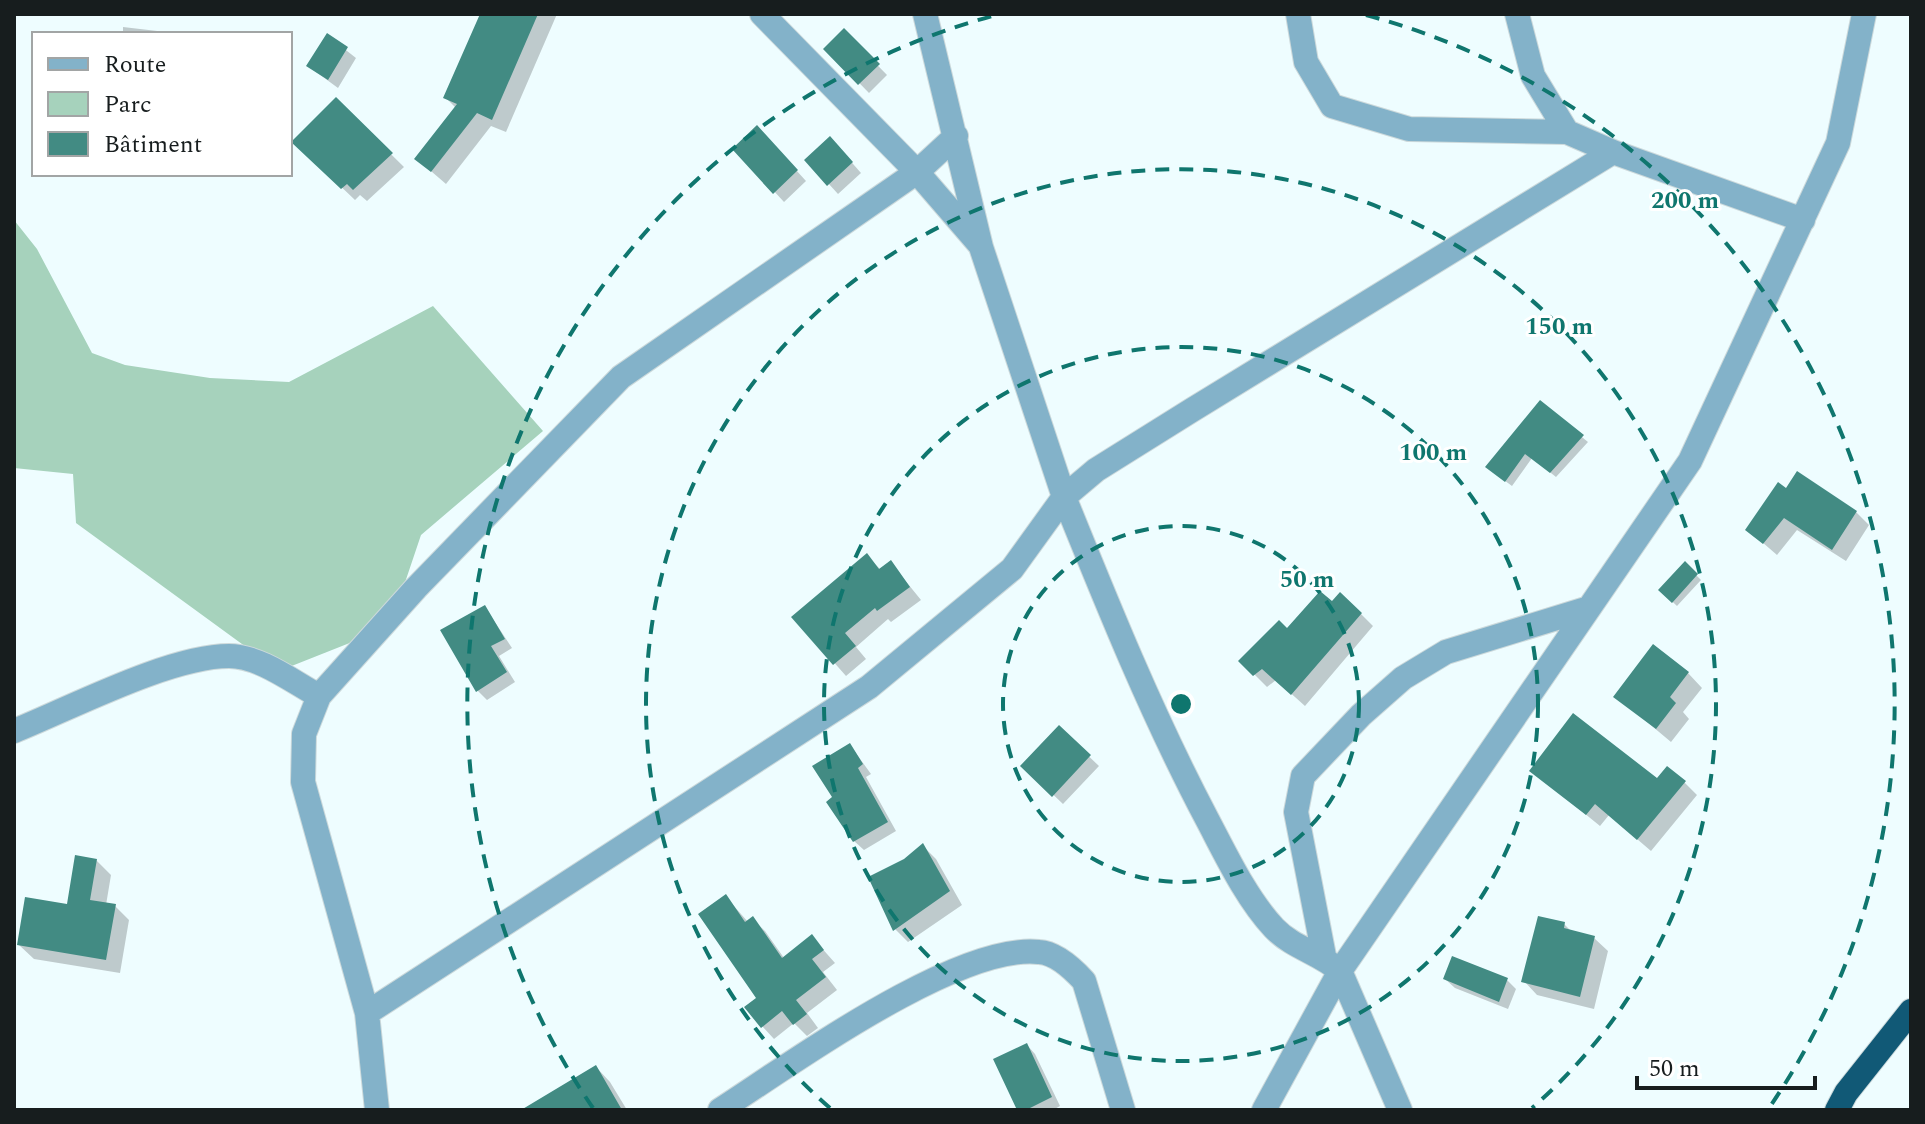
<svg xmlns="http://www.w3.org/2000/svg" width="1925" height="1124" font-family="Spectral,serif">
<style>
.green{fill:#a6d2bc}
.shadow{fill:#0003}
.building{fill:#428b83}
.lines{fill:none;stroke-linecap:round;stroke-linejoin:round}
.minor-casing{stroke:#ccd9db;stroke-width:26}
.highway-casing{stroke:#ccd9db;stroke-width:26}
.minor{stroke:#83b2c9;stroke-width:24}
.highway{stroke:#115976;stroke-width:24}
.ring{fill:none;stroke:#0f766e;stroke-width:4;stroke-dasharray:14 10}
.centre{fill:#0f766e;stroke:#fff;stroke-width:4}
.ring-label{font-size:24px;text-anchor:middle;font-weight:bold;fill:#0f766e;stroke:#fff;stroke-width:6;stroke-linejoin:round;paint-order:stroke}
</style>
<rect width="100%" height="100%" fill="#eefdff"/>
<path class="green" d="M14 220 37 249 92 353 125 365 210 378 289 382 433 306 543 431 421 535 390 627 279 671 76 523 73 474 14 468Z"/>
<path class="shadow" d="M482 14H557L506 132 491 126 446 184 417 159 456 108 446 98Z
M123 27 183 34H123Z
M844 31 887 75 869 93 826 49Z
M328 36 356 58 338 88 308 66Z
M336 100 404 167 367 201 360 195 355 200 294 142Z
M766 137 806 181 784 202 735 149Z
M839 148 861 173 838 194 807 160Z
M1540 403 1588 442 1556 477 1532 458 1512 486 1493 472Z
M1786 490 1856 512 1869 525 1846 561 1797 530 1777 555 1747 529Z
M867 556 881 570 891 563 921 600 891 622 888 619 856 647 866 659 846 676 794 617Z
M1685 564 1701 580 1677 606 1660 590Z
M485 607 512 648 499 656 515 682 487 700 477 690Z
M1361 614 1373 626 1305 706 1276 680 1267 687 1241 661 1288 631Z
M1688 673 1702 688 1683 712 1689 719 1671 742 1616 696Z
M1059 728 1099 766 1063 804 1023 766Z
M850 745 871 774 866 777 896 831 864 850 854 841 835 798Z
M1531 770 1684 782 1697 795 1651 851 1609 815 1600 826Z
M923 846 936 859 962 905 908 942 895 929 905 860Z
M96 860 111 875 106 905 115 906 129 920 120 973 34 959 19 945 69 906Z
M726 897 748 922 752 919 765 931 784 958 812 937 835 963 823 972 837 990 807 1013 818 1028 807 1036 794 1023 774 1039 762 1026 758 998Z
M1564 924 1572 932 1594 938 1608 951 1594 1009 1537 995 1524 981Z
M1445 979 1507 980 1516 989 1508 1009 1455 988Z
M1027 1045 1035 1054 1060 1106 1053 1110H1019Z
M596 1067 610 1082 627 1110H525Z"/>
<path class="building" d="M480 14H538L492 120 477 113 431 172 414 159 457 104 443 98Z
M844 28 880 64 858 85 823 49Z
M327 33 348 47 328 80 306 66Z
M336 97 393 153 353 190 347 184 341 189 291 142Z
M757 125 798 170 773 194 732 149Z
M830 136 853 162 827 186 804 160Z
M1540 400 1584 435 1550 473 1525 454 1505 482 1485 467Z
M1797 471 1857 511 1832 550 1784 518 1763 544 1745 530 1778 482 1786 488Z
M867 553 879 569 891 560 910 587 877 611 875 608 845 633 856 646 833 665 791 617Z
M1685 561 1698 574 1672 603 1658 590Z
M1320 591 1332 601 1340 592 1362 613 1291 695 1262 669 1253 676 1238 661 1279 620 1287 628Z
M485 605 505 639 491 646 507 672 476 692 440 630Z
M1653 644 1689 672 1670 697 1676 703 1656 729 1613 697Z
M1573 713 1657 778 1667 766 1686 781 1637 840 1595 804 1586 815 1529 771Z
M1059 725 1091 755 1052 797 1020 766Z
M850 743 863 764 858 768 888 822 853 842 826 802 832 797 812 766Z
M923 843 950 891 893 931 868 877 904 859Z
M75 855 97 859 90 900 116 904 106 960 17 945 25 897 67 904Z
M726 894 745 922 753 916 782 958 812 934 824 950 812 959 826 977 796 1000 807 1014 793 1025 782 1011 761 1028 744 1007 756 998 698 914Z
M1538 916 1565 922 1564 928 1595 936 1580 997 1521 982Z
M1452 956 1508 978 1499 1002 1443 979Z
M1027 1043 1052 1097 1026 1110H1017L993 1059Z
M596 1065 622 1110H521Z"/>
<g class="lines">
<defs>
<path id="minor" d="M762 14 917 172 980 245
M925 14 981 247 1064 497 1096 470 1192 410 1613 152 1803 220
M1298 14 1306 62 1332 106 1409 129 1567 132 1613 152
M1517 14 1533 76 1567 132
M1064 497C1108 606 1152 715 1207 819 1226 855 1246 898 1274 928 1293 948 1320 953 1340 971L1400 1110
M14 731C71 708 170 656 229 656 260 656 293 682 319 696
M1324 956 1296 812 1303 776 1361 715 1403 678 1446 652 1586 609
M367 1013 869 687 1012 569 1064 497
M377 1110 367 1013 303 782 304 734 319 696 416 588 621 377 917 172 956 136
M720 1110C790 1065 957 943 1039 952 1056 953 1073 969 1084 981L1123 1110
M1264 1110 1340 971 1690 461 1838 143 1864 14"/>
<path id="highway" d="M1837 1110 1846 1093 1911 1011"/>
</defs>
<use href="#minor" class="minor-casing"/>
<use href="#highway" class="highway-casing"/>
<use href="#minor" class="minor"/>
<use href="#highway" class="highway"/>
</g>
<g class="ring">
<circle cx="1181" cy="704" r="178"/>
<circle cx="1181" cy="704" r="357"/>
<path d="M830 1108A535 535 0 1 1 1532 1108"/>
<path d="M593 1108A713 713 0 0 1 996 15M1366 15A713 713 0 0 1 1769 1108"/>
</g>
<circle cx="1181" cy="704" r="12" class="centre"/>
<g class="ring-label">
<text x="1685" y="208">200 m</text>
<text x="1559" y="334">150 m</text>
<text x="1433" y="460">100 m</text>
<text x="1307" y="587">50 m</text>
</g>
<rect width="1925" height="1124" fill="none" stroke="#171d1e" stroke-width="32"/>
<rect x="32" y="32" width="260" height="144" fill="#ffffff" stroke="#a2a5a5" stroke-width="2"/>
<rect x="48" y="58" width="40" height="12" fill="#83b2c9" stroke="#a2a5a5" stroke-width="2"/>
<text x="104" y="72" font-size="24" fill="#171d1e">Route</text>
<rect x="48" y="92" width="40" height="24" fill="#a6d2bc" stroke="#a2a5a5" stroke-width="2"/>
<text x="104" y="112" font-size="24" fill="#171d1e">Parc</text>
<rect x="48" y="132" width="40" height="24" fill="#428b83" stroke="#a2a5a5" stroke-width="2"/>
<text x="104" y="152" font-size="24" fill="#171d1e">Bâtiment</text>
<path d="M1637 1076v12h178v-12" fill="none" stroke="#171d1e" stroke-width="4"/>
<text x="1649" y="1076" font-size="24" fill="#171d1e" stroke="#ffffff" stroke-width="6" paint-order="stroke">50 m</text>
</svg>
